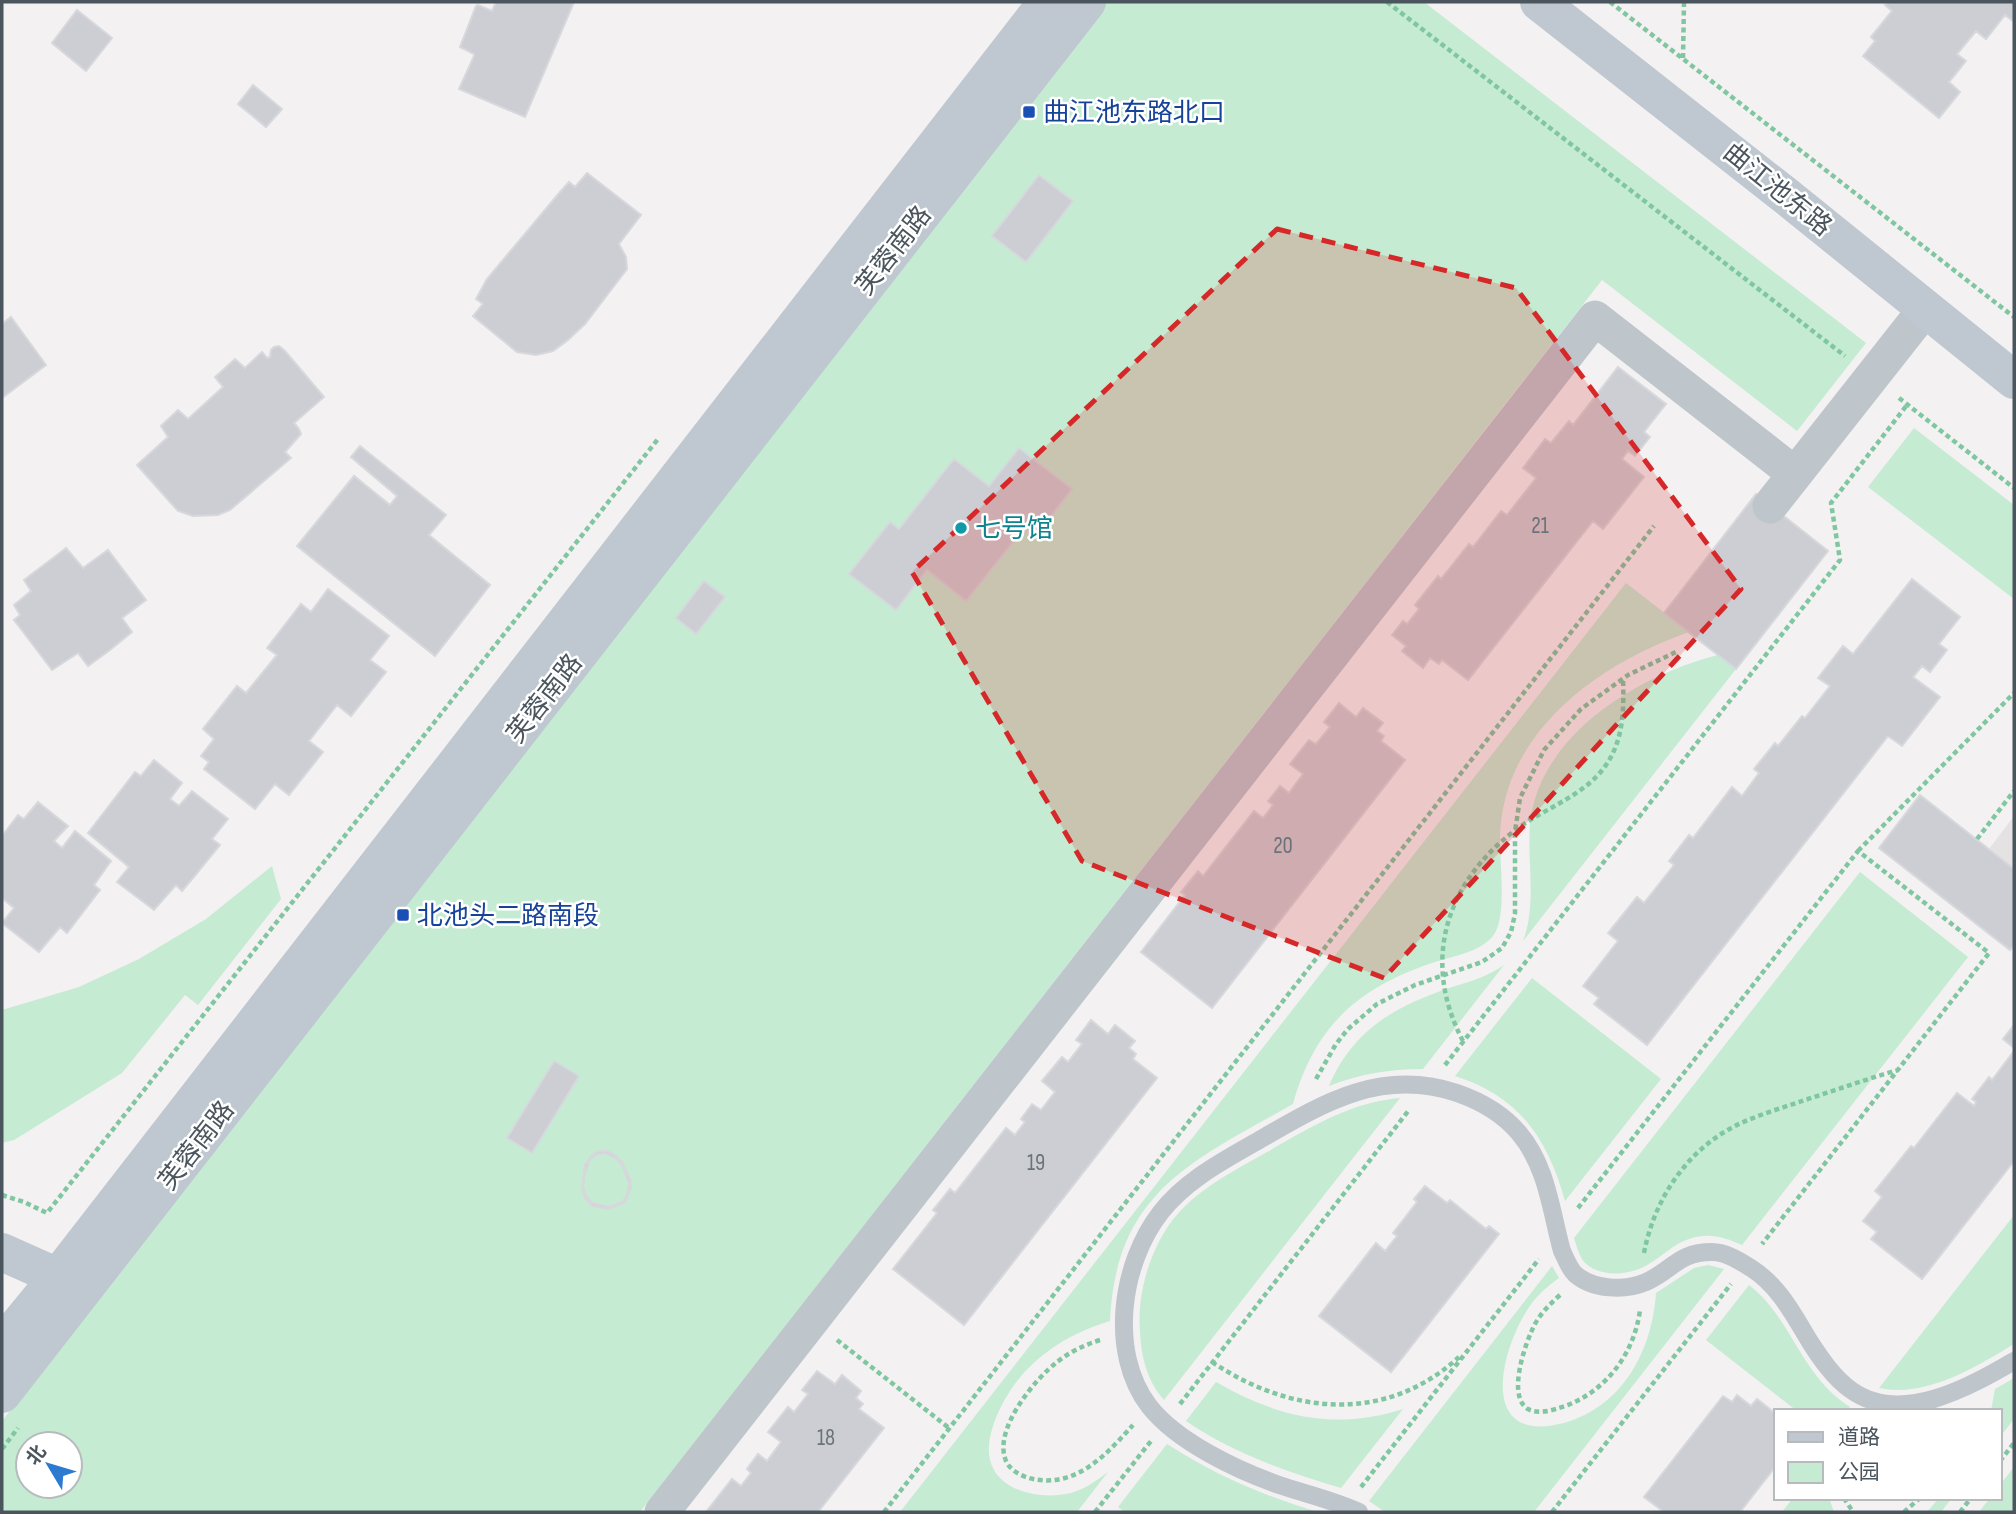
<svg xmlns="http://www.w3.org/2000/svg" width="2016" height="1514" font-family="'Sofia Sans Condensed','Noto Sans SC',sans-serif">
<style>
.education{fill:#e4e2e2}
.green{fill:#c5ebd3;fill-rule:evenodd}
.building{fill:#ccced3;stroke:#d6d8dc;stroke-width:2;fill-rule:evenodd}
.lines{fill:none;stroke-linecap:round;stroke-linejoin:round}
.path{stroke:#80c6a1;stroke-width:4.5;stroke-dasharray:5 3.5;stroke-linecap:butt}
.lane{stroke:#bec6cc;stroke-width:18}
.street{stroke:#bec6cc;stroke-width:35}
.secondary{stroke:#bfc8d0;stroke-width:38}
.marked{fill:#d62828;fill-opacity:0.2;stroke:#d62828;stroke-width:5;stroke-dasharray:14 9;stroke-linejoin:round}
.transit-dot{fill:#1a4fb4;stroke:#fff;stroke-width:2.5}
.culture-dot{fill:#0f9aa8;stroke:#fff;stroke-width:2.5}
.labels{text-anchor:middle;stroke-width:5;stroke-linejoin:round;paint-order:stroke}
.number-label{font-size:23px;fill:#6b737a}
.transit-label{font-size:26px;fill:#164399;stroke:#fff;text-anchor:start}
.street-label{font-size:26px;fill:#4b555d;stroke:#fff}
.culture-label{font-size:26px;fill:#0d838f;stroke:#fff;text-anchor:start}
</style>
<rect width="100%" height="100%" fill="#f3f1f1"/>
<path class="education" d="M2014 816V869L1989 849Z"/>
<path class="green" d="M1099 2H1424L1866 343 1797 431 1602 280 640 1512H2V1421ZM28 1444H70V1486H28Z
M1914 428 2014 505V599L1868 487Z
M1626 583 1689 632C1597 664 1499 735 1500 842 1500 865 1507 918 1493 936 1480 952 1454 956 1435 962 1359 987 1315 1025 1293 1104 1193 1161 1116 1191 1110 1321 1057 1337 1013 1370 994 1423 990 1435 987 1447 990 1460 998 1493 1043 1500 1071 1493 1085 1489 1096 1481 1108 1472L1077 1512H900Z
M1718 655 1736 669 1523 941C1537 904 1527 862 1530 824 1539 734 1639 675 1718 655Z
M272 866 281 899 198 1005 185 995 122 1073 14 1140 2 1143V1010L79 987 139 959 206 919Z
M1860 872 1968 957 1742 1245C1725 1237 1708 1232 1689 1239 1673 1244 1662 1257 1647 1265 1630 1275 1601 1278 1585 1263 1579 1256 1577 1247 1574 1238Z
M1504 965 1423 1069C1389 1069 1360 1074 1329 1086 1353 1030 1394 1007 1449 988 1469 982 1487 977 1504 965Z
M1532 978 1661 1079 1565 1201C1548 1139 1519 1096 1455 1076Z
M1400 1098 1164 1400C1147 1381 1141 1356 1140 1331 1137 1295 1149 1254 1169 1225 1193 1191 1232 1172 1267 1152 1309 1128 1351 1102 1400 1098Z
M2014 1215V1344C1976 1367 1926 1398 1879 1388Z
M1708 1265 1724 1269 1534 1512H1385L1369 1501 1552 1266 1559 1278C1546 1287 1534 1298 1526 1312 1510 1337 1485 1405 1522 1423 1535 1429 1550 1426 1564 1423 1623 1406 1652 1351 1656 1293L1694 1268Z
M1749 1285C1792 1318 1800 1375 1850 1407L1848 1411H1797L1706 1340Z
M2014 1378V1419L2000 1437V1411H1991L1995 1389Z
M1216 1382C1276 1417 1335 1431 1403 1409L1341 1488C1286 1472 1233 1453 1186 1421Z
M1167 1444C1215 1475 1264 1496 1318 1512H1125L1118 1507Z
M2014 1467V1512H1979L1990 1498H2000V1485Z
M1793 1498H1829L1834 1512H1782Z
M1939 1498H1952L1941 1512H1927Z"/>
<path class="building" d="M496 2H574L525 117 459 89 474 56V54L460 47 476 6 478 5 492 11Z
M1888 2H2014V19L2013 21 2005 15 1986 39 1976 31 1957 54 1966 61 1949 82 1960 92 1939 118 1863 56 1875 41 1871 37 1892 11 1885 5Z
M77 10 112 38 86 71 52 43Z
M253 85 282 109 266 127 238 104Z
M587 173 641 215 619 244 626 257 627 269 585 324 568 340 553 351 536 355 517 352 473 316 483 304 476 299 487 279 560 192 569 182 575 187Z
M1039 175 1073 201 1026 262 992 236Z
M11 317 46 365 2 398V324Z
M279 346 285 351 324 397 294 423 299 429 301 434 285 452 291 458 230 510 218 515 193 516 178 511 137 465 168 437 161 426 178 410 188 419 223 387 215 377 235 359 245 368 262 352 267 358 270 357 271 350 274 347Z
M1618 367 1666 404 1644 432 1650 437 1635 456 1628 451 1622 459 1644 477 1603 529 1593 521 1468 680 1442 660 1439 664 1430 658 1423 668 1402 651 1406 646 1392 635 1403 621 1407 624 1419 609 1415 605 1438 576 1441 579 1469 544 1473 547 1501 511 1507 515 1536 478 1523 468 1545 439 1551 443 1569 421 1573 425Z
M360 446 446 515 429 535 490 585 435 656 297 546 354 476 390 505 397 496 351 457Z
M1019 448 1072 489 1035 537 1024 528 966 601 927 570 896 610 849 574 890 522 899 529 954 459 989 486Z
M1756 494 1828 551 1736 669 1664 613Z
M66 548 83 568 108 550 146 600 122 618 132 632 110 650 88 666 78 653 52 670 14 620 20 615 14 605 31 591 24 580Z
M1912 579 1960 617 1939 644 1947 650 1930 672 1922 666 1913 677 1940 697 1902 746 1888 736 1647 1045 1594 1004 1599 998 1583 986 1618 941 1608 933 1637 897 1644 903 1674 865 1669 861 1689 835 1693 838 1732 787 1742 796 1759 773 1754 769 1775 743 1778 746 1802 716 1805 718 1830 686 1818 678 1843 646 1853 654Z
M704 581 725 597 696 634 676 618Z
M328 589 389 636 370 660 386 672 351 716 337 705 309 741 323 752 289 795 275 784 255 809 204 769 209 762 201 756 214 739 203 729 237 686 246 693 277 655 267 648 301 604 311 612Z
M1339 703 1356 717 1363 708 1383 723 1377 731 1384 736 1381 741 1405 760 1212 1008 1141 952 1185 895 1181 892 1198 871 1203 876 1254 811 1263 818 1273 805 1268 801 1280 786 1289 793 1303 774 1290 764 1309 740 1316 744 1330 727 1324 722Z
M154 760 182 783 170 799 179 806 192 791 228 819 212 839 220 845 193 878 182 891 176 885 154 910 117 882 129 867 88 833 135 772 141 776Z
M1920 795 2014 869V945L2010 950 1879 848Z
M38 802 68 826 54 841 62 848 75 831 111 861 94 885 100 890 67 933 60 927 39 952 2 923 14 908 2 898V836L18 815 24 819Z
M1091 1020 1108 1034 1115 1025 1135 1041 1129 1048 1136 1054 1133 1059 1157 1078 964 1325 893 1269 937 1213 933 1210 950 1189 955 1193 1006 1128 1015 1135 1025 1122 1021 1119 1032 1104 1041 1110 1055 1092 1042 1081 1062 1057 1068 1062 1082 1044 1076 1040Z
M2014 1025V1048L2003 1039Z
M2014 1051V1161L1922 1279 1871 1239 1877 1232 1863 1221 1882 1197 1875 1191 1911 1146 1914 1148 1957 1093 1974 1106 1976 1102 1972 1099 1989 1077 1992 1080Z
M554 1061 579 1076 532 1153 507 1138Z
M599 1151H607L615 1155 622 1162 630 1179 631 1187 625 1202 609 1209 592 1206 585 1198 582 1188 585 1165 591 1156ZM605 1153 616 1158 623 1167 629 1184 627 1196 622 1202 609 1207 592 1203 587 1197 583 1188 584 1176 590 1159 598 1154Z
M1425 1186 1447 1203 1450 1200 1486 1229 1489 1226 1499 1234 1391 1372 1319 1316 1376 1243 1385 1251 1397 1236 1393 1233 1417 1202 1414 1199Z
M817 1371 835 1384 842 1375 861 1391 856 1398 863 1404 859 1409 884 1428 818 1512H706L732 1479 741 1486 751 1473 747 1469 758 1454 767 1461 781 1442 768 1432 788 1407 794 1412 808 1394 802 1390Z
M1737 1395 1751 1406 1757 1399 1776 1414V1466L1740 1512H1664L1644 1497 1723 1396 1732 1402Z"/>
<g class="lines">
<path class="path" d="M1387 2 1845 356
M1610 2 2014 317
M1683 58 1684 2
M1899 398 2014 488
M1977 839 2014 791
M1858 851 2014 693
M1463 1041C1419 958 1448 876 1524 824 1551 806 1587 793 1606 765 1624 739 1624 708 1623 678
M1445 1065 1840 560 1831 503 1907 405
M1316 1079 1336 1044 1348 1029 1377 1004 1415 985 1482 962 1502 948 1511 932 1515 914V832L1520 798 1544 750 1581 709 1628 675 1678 651
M2 1195 24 1202 47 1213 658 439
M1578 1208 1858 851 1989 953 1762 1244
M1644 1253C1654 1200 1686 1151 1735 1126 1757 1115 1782 1108 1805 1100 1836 1090 1867 1079 1898 1070
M1560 1295C1550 1304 1541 1313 1535 1324 1526 1341 1506 1396 1528 1409 1537 1414 1550 1411 1559 1408 1603 1395 1634 1356 1640 1310
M837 1340 949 1428
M1100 1340C1084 1345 1070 1352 1057 1362 1034 1380 995 1428 1005 1458 1008 1469 1019 1475 1029 1478 1075 1490 1106 1455 1133 1425
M1212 1362C1291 1415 1386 1424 1459 1357
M1180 1404 1409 1110
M2 1449 18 1428
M2000 1461 2014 1443
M1361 1487 1539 1259
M1844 1498 1853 1512
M884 1512 1654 526
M1095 1512 1151 1441
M1552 1512 1731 1284
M1904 1512 1920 1498
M1960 1512 1971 1498"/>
<path class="lane" d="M1359 1512C1333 1500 1306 1494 1279 1485 1237 1470 1177 1442 1149 1406 1108 1352 1121 1263 1161 1212 1185 1181 1221 1162 1254 1143 1320 1105 1379 1067 1457 1093 1480 1101 1503 1114 1519 1133 1547 1166 1551 1211 1562 1251 1566 1259 1569 1268 1575 1274 1593 1290 1625 1291 1646 1282 1673 1270 1678 1252 1712 1252 1726 1252 1740 1261 1751 1268 1779 1286 1793 1314 1810 1342 1821 1359 1834 1378 1851 1390 1901 1426 1969 1387 2014 1361"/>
<path class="street" d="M1770 506 1926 308
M662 1512 1595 318 1795 474"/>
<path class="secondary" d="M1539 2 1786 196 2014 380
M2 1252 58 1277
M2 1345 58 1277 1047 2
M2 1394 1087 2"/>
</g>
<path class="marked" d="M1277 229 1516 288 1741 589 1384 978 1082 861 912 572Z"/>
<g class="transit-dot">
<rect x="1022" y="105" width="14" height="14" rx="3.5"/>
<rect x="396" y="908" width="14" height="14" rx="3.5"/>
</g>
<circle class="culture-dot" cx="961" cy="528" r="7"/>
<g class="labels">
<g class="number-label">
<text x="1540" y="533">21</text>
<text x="1283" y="853">20</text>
<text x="1036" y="1170">19</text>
<text x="826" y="1445">18</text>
</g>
<g class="transit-label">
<text x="1043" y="121">曲江池东路北口</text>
<text x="417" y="924">北池头二路南段</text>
</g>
<g class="street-label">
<text transform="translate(1778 189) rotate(39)" y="9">曲江池东路</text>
<text transform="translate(893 250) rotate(-52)" y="9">芙蓉南路</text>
<text transform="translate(544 698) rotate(-52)" y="9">芙蓉南路</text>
<text transform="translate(196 1145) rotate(-52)" y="9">芙蓉南路</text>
</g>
<g class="culture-label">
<text x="975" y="537">七号馆</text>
</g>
</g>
<rect width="2016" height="1514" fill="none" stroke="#4b555d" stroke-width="7"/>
<rect x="1774" y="1409" width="228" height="91" fill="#ffffff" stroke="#b7bbbe" stroke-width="2"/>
<rect x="1788" y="1432" width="35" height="10" fill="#bfc8d0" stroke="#b7bbbe" stroke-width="2"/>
<text x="1838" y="1444" font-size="21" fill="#4b555d">道路</text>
<rect x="1788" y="1462" width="35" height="21" fill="#c5ebd3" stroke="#b7bbbe" stroke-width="2"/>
<text x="1838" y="1479" font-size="21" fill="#4b555d">公园</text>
<g transform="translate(49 1465) rotate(308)"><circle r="33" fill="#ffffff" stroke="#b7bbbe" stroke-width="2"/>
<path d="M0-5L12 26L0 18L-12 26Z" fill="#2d7ad1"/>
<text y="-10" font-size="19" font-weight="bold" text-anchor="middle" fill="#4b555d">北</text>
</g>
</svg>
